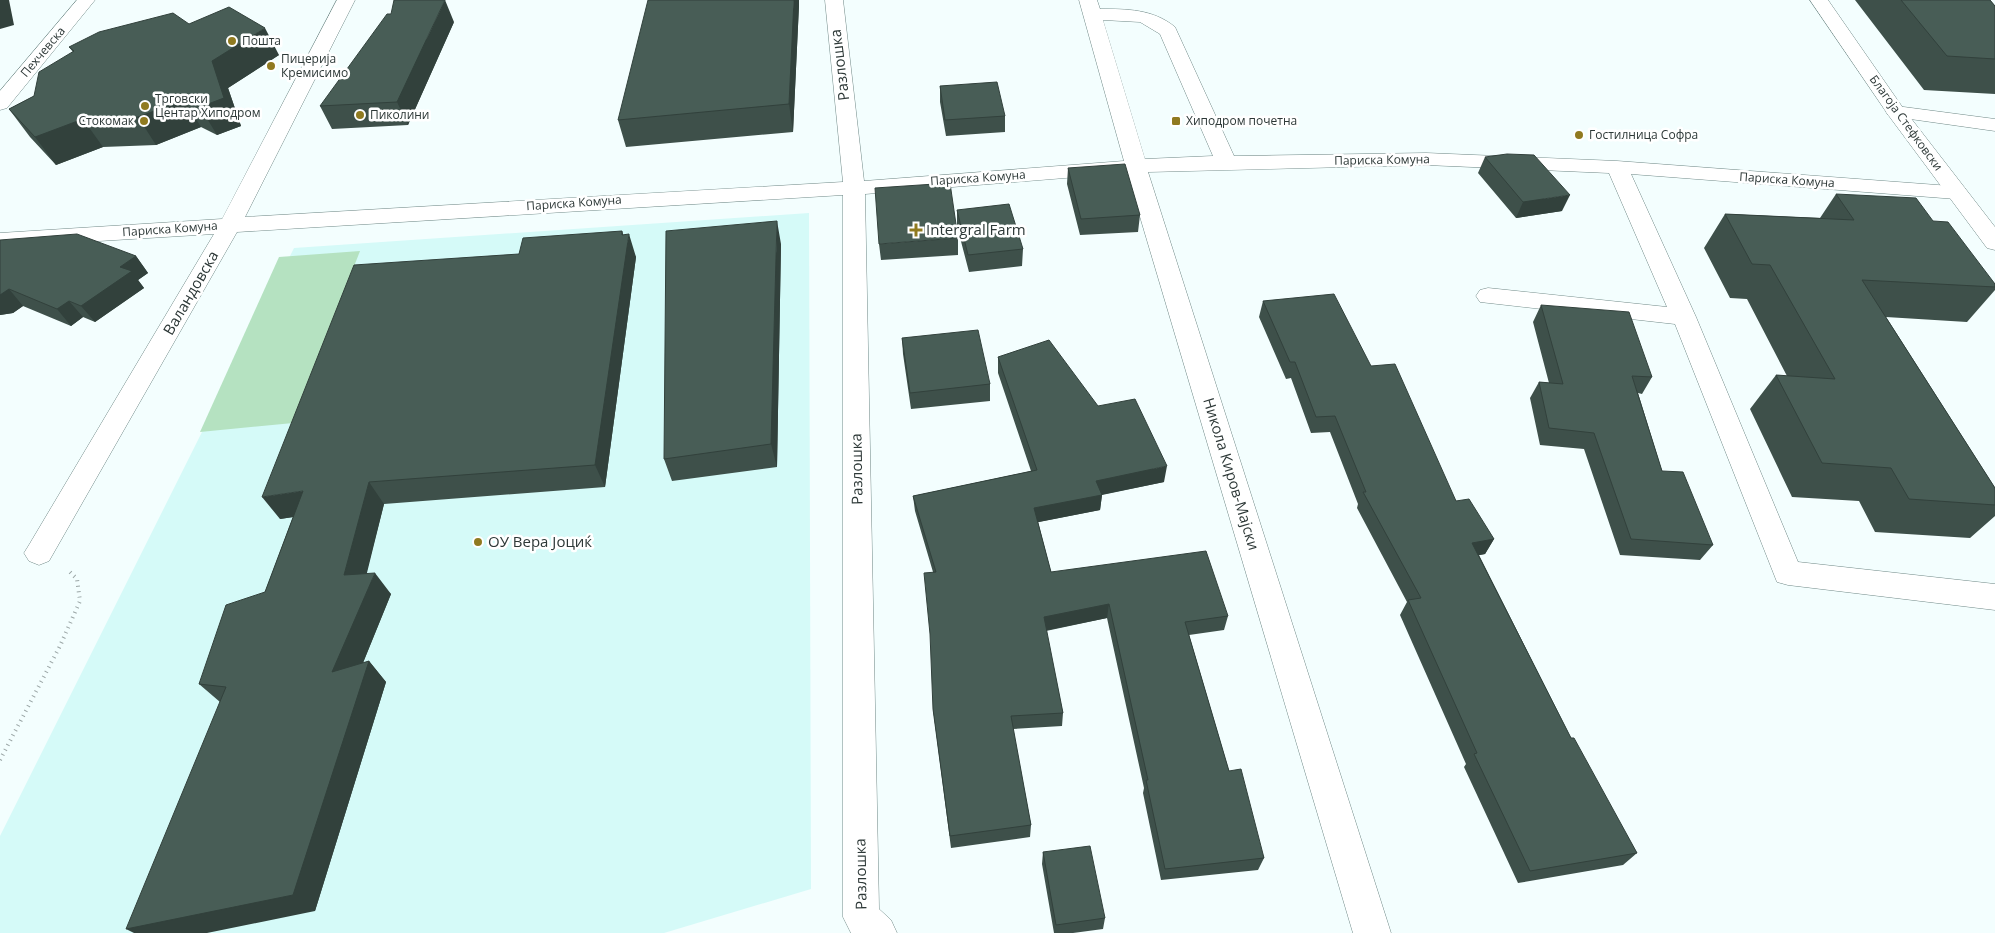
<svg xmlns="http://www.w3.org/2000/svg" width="1995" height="933" font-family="'Open Sans',sans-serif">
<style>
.built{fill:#d5faf8}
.green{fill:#b5e2c1}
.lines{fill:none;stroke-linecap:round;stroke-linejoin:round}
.minor-casing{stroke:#708987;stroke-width:1}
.major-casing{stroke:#708987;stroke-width:1}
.path{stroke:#9ba6a6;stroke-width:4;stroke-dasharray:1 4.5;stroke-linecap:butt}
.minor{fill:#fff;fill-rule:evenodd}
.major{fill:#fff;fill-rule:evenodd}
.wall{fill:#3e504a}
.shaded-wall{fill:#32413c}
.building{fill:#485d56;stroke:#32413c}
.poi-dot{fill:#907a20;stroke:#fff;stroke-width:2}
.labels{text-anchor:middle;stroke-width:5;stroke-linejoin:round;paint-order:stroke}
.far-poi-label{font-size:12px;fill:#2d3837;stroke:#fff;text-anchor:start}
.far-street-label{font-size:12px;fill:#2d3837;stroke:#fff}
.street-label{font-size:15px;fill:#2d3837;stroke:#fff}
.poi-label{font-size:15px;fill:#2d3837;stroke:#fff;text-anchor:start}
</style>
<rect width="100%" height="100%" fill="#f3fefe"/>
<path class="built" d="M809 213 811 889 664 933H0V836L294 248Z"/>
<path class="green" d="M360 251 293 423 200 432 279 257Z"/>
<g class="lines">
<defs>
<path id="minor" d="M77 0H95L7 108 0 110V91Z
M337 0H355L245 217 843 182 825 0H843L864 181 1124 161 1079 0H1097L1100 9C1127 9 1153 9 1175 27L1234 156 1426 153 1617 161 1964 187 1967 192 1964 197 1956 199 1631 174 1696 317 1798 562 1995 584V610L1788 585 1777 582 1675 324 1480 302 1476 296 1480 290 1488 288 1667 307 1609 173 1426 165 1148 172 1391 933H1353L1127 173 865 194 879 909 891 920 897 933H851L843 917V195L237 232 49 561 39 565 29 561 24 553 29 545 214 234 0 247V233L222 219ZM1103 20 1140 22 1160 34 1213 156 1145 159Z
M1896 106 1995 119V131L1889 116 1886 112 1889 108Z"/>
<path id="major" d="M1810 0H1828L1903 108 1995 227V250L1987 248 1889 116Z"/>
</defs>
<use href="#minor" class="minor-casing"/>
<use href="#major" class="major-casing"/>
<path class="path" d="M0 760 60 646 80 601 77 579 69 571"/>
<use href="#minor" class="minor"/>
<use href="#major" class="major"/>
</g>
<path class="wall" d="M1855 0H1990L1995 6V94L1924 90Z
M799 5 793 132 626 147 618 120Z
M454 22 408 125 332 129 320 106Z
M189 24 279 55 228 88 241 126 217 135 201 127 156 145 103 147 56 165 30 137 9 109 34 96 73 52 69 47Z
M940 86 1005 116V132L946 136 940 102Z
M1485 157 1562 211 1516 218 1478 173Z
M1068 168 1140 215 1138 232 1080 235 1067 184Z
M1836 194 1933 221 1995 284V290L1967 322 1886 317 1995 488V516L1970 538 1875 532 1859 501 1792 497 1750 409 1776 375 1787 376 1747 299 1730 298 1704 248 1725 214 1820 218Z
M957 210 1023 249 1022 266 969 272 957 226Z
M622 231 623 235 636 257 605 487 384 504 366 574 391 594 363 663 369 661 386 682 315 911 220 702 199 684 265 592 293 517 280 519 519 254Z
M958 238V255L881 260 879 244Z
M0 240 136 256 148 273 138 280 144 288 95 322 83 317 71 326 23 306 13 313 0 315Z
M781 244 777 467 672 481 664 459Z
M1263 301 1371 366 1456 501 1494 539 1485 554 1479 555 1571 738 1637 853 1623 865 1518 883 1464 767 1466 764 1400 615 1407 602 1357 508 1358 504 1330 432 1311 433 1291 378 1286 379 1259 317Z
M1541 305 1652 377 1642 394 1638 393 1662 471 1713 545 1700 560 1620 555 1584 449 1540 445 1530 398 1539 382 1549 383 1533 322Z
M902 338 990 384V401L911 409 903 354Z
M998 357 1098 406 1164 482 1102 495 1100 510 1038 522 1051 572 1228 616 1224 630 1189 635 1229 771 1264 858 1258 870 1161 880 1143 793 1144 788 1107 618 1046 631 1063 713 1062 726 1013 729 1031 825 1030 837 951 848 933 709V572L915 511 913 496 1031 471 998 373Z
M1043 852 1105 918 1103 929 1073 933H1054L1042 864Z"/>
<path class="shaded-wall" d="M0 0H9L14 25 0 29Z
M445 0 454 22 408 125 397 102Z
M794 0H799V5L793 132 789 104Z
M265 28 279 55 228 88 241 126 217 135 200 107 212 61Z
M184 100 201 127 156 145 138 117Z
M83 119 103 147 56 165 35 137Z
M1570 195 1562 211 1516 218 1523 202Z
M777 221 781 244 777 467 771 444Z
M622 231 627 247 629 234 636 257 605 487 595 465Z
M136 256 148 273 138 280 144 288 95 322 81 306 120 267Z
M9 289 23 306 13 313 0 315V295Z
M69 301 83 317 71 326 57 309Z
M1167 466 1164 482 1095 496 1096 481Z
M369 482 384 504 361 597 344 575Z
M303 491 320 513 280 519 262 497Z
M1102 495 1100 510 1034 523V508Z
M1494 539 1485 554 1464 558 1472 543Z
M375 573 391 594 351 692 332 672Z
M1109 604 1107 618 1043 631 1044 617Z
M369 661 386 682 315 911 207 933H134L126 929Z"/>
<path class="building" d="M394 0H445L397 102 320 106 387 14H391Z
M648 0H794L789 104 618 120Z
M1901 0H1990L1995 6V59L1947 56Z
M229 7 265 28 212 61 224 98 200 107 184 100 138 117 83 119 35 137 9 109 34 96 39 72 74 51 69 47 99 32 173 13 189 24Z
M997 82 1005 116 945 120 940 86Z
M1507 154 1534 155 1570 195 1523 202 1485 157Z
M1125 164 1140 215 1081 219 1068 168Z
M950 183 958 238 879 244 875 188Z
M1836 194 1916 198 1933 221 1948 222 1995 284V287L1862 280 1995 488V505L1909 499 1891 468 1822 463 1776 375 1835 379 1770 265 1752 264 1725 214 1854 220Z
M1009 204 1023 249 968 255 957 210Z
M777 221 771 444 664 459 666 231Z
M622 231V235L629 234 595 465 369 482 344 575 375 573 332 672 369 661 293 895 126 929 226 687 199 684 226 605 265 592 303 491 262 497 354 265 519 254 523 238Z
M77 234 136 256 120 267 132 271 81 306 69 301 57 309 9 289 0 295V240Z
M1334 294 1371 366 1395 364 1456 501 1469 499 1494 539 1472 543 1571 738H1574L1637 853 1530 871 1474 754 1477 753 1408 600 1421 598 1363 492H1366L1335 416 1316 417 1295 362H1290L1263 301Z
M1541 305 1629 312 1652 377 1632 376 1662 471 1683 472 1713 545 1631 539 1594 433 1549 428 1539 382 1563 384Z
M978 330 990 384 910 393 902 338Z
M1049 340 1098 406 1135 399 1167 466 1096 481 1102 495 1034 508 1051 572 1206 551 1228 616 1185 622 1229 771 1241 769 1264 858 1165 869 1146 780H1148L1109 604 1044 617 1063 713 1011 716 1031 825 950 836 933 709 930 634 924 573 936 572 913 496 1037 470 998 357Z
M1090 846 1105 918 1056 925 1043 852Z"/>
<g class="poi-dot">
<circle cx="232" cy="41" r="5"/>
<circle cx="271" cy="66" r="5"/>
<circle cx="145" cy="106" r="5"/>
<circle cx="360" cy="115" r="5"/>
<circle cx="144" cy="121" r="5"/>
<rect x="1171" y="116" width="10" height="10" rx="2.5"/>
<circle cx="1579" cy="135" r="5"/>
<path d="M913.5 222.5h5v5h5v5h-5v5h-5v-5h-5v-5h5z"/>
<circle cx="478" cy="542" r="5"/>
</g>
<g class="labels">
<g class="far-poi-label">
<text x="242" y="45">Пошта</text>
<text x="281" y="63">Пицерија<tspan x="281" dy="14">Кремисимо</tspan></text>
<text x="155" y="103">Трговски<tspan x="155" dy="14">Центар Хиподром</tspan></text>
<text x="370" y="119">Пиколини</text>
<text x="134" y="125" text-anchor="end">Стокомак</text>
<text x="1186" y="125">Хиподром почетна</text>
<text x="1589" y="139">Гостилница Софра</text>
</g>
<g class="far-street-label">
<text transform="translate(43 52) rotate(-50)" y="4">Пехчевска</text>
<text transform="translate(1906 123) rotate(54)" y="4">Благоја Стефковски</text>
<text transform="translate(1382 160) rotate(-1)" y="4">Париска Комуна</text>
<text transform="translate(978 178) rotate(-4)" y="4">Париска Комуна</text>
<text transform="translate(1787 180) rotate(4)" y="4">Париска Комуна</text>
<text transform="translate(574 203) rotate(-4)" y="4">Париска Комуна</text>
<text transform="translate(170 229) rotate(-4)" y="4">Париска Комуна</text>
</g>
<g class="street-label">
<text transform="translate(840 65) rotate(-97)" y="5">Разлошка</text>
<text transform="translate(191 293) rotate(-60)" y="5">Валандовска</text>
<text transform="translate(857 469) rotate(-91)" y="5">Разлошка</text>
<text transform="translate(1231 474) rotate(73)" y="5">Никола Киров-Мајски</text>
<text transform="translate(861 874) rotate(-91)" y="5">Разлошка</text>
</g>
<g class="poi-label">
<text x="926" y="235">Intergral Farm</text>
<text x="488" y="547">ОУ Вера Јоциќ</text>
</g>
</g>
</svg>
